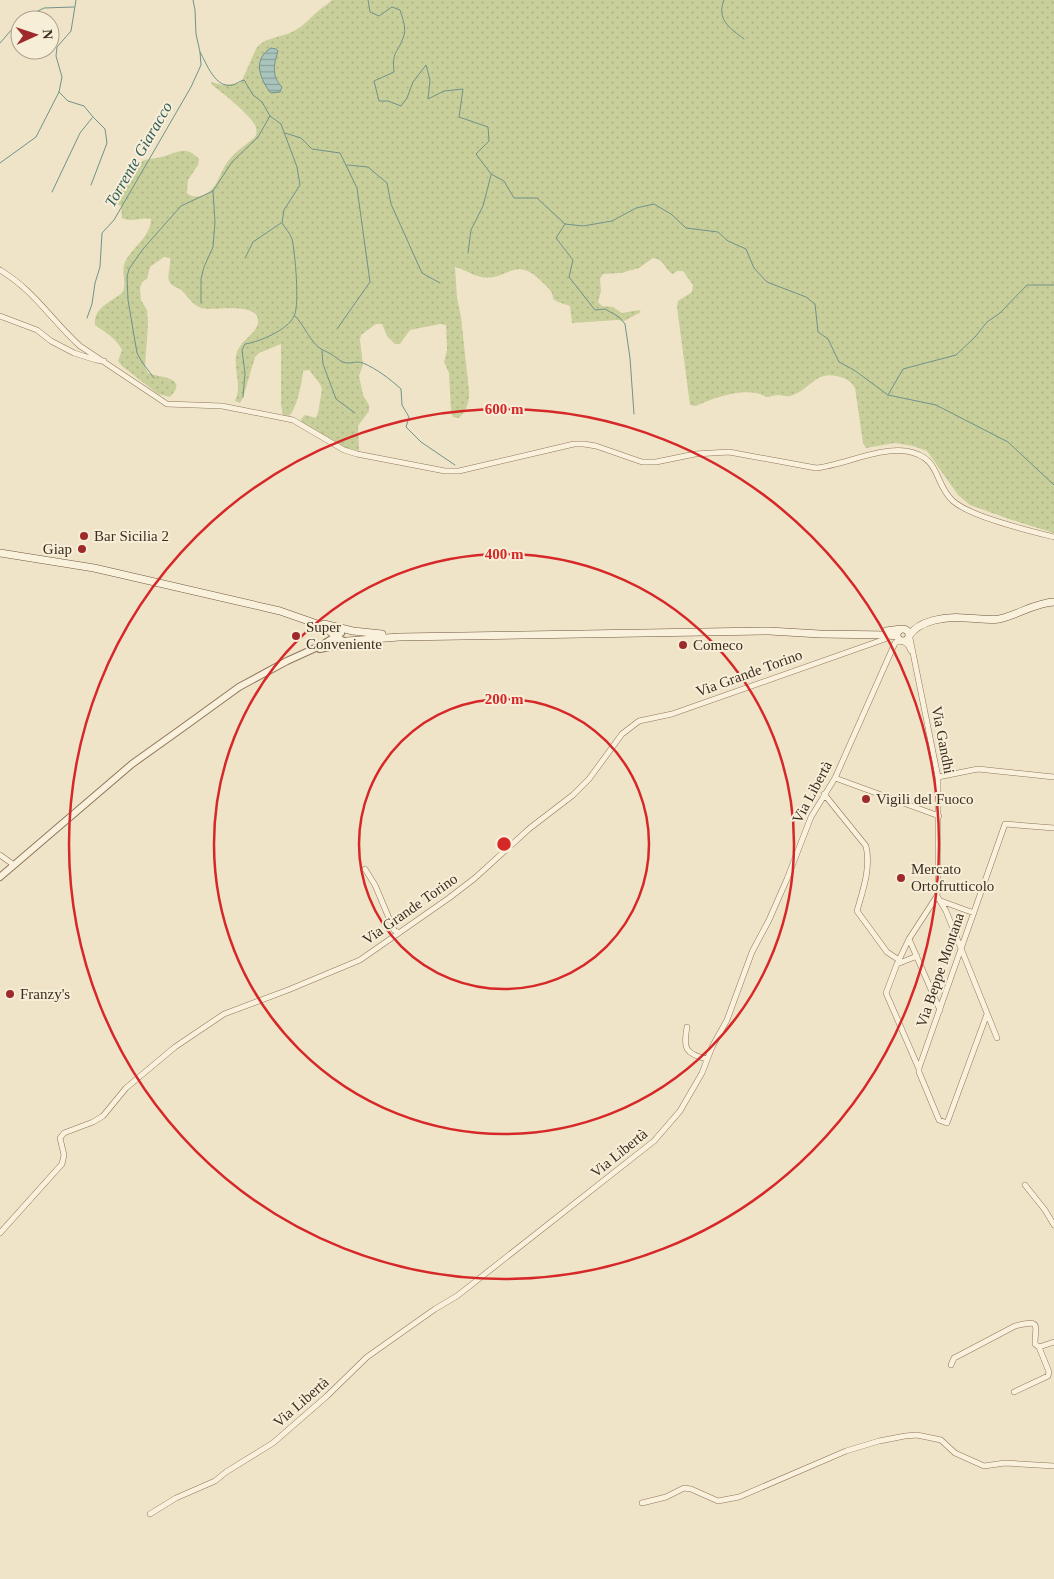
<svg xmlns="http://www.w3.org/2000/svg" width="1054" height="1579" font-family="Georgia,serif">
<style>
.grass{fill:url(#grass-dots)}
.water{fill:url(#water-rules);stroke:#6f938a}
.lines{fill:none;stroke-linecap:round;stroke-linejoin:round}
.stream{stroke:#6f938a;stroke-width:1}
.minor-casing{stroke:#8d765c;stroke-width:6}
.tertiary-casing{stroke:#8d765c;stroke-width:8}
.secondary-casing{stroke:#6f573f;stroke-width:8}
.minor{stroke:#faf1dc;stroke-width:5}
.tertiary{stroke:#faf1dc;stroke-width:6}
.secondary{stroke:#faf1dc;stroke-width:7}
.ring{fill:none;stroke:#d62828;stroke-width:2.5}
.poi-dot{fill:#9e2a2b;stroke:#f7eed8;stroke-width:2}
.labels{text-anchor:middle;stroke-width:4;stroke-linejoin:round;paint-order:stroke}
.poi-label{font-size:15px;fill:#3d2e20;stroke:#f7eed8;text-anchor:start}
.street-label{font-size:15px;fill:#3d2e20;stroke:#f7eed8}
.water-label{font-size:16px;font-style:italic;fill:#2f5d5a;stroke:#f7eed8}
.centre{fill:#d62828;stroke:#f7eed8;stroke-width:2.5}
.ring-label{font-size:15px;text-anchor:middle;font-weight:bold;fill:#d62828;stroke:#f7eed8;stroke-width:4;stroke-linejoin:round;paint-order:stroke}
</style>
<defs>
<pattern id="grass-dots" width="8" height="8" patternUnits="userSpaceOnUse" patternTransform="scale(1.25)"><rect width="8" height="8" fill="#c9cf9b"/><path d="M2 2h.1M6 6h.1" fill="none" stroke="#aeb285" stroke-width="1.8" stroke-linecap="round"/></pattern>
<pattern id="water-rules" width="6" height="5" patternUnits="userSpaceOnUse" patternTransform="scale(1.25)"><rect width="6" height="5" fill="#a9c4bc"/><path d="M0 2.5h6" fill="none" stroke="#8ba098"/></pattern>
</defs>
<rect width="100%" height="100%" fill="#f0e4c8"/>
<path class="grass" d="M332 0H1054V533L1009 519 970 505 958 495 927 451 913 446 895 443 866 448 863 443 855 388C850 380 845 378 836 376 815 371 809 391 790 396 786 397 782 395 778 395 774 395 771 397 766 397 749 385 712 398 696 406L690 405 677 307 678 301 692 292 693 285 683 271H677L673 274C664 269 665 260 653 258L639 268 621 273 603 274 600 279 601 291 598 302 602 306 613 307 622 313 639 310 641 312 624 321 617 320 572 323 570 306 558 302 553 299C553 291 548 288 543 283 515 253 508 282 481 277 472 275 464 269 455 267L457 298 461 317 469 391C470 402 466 411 459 418L453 417 451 412 449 373 444 362 447 350 446 325 440 324 410 330 400 344H395L387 336 382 324H376L361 335 360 340 363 365 359 376 363 395 369 405V411L358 426 359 451 346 448 302 424 301 419 305 415 316 418 318 413 322 389 320 384 309 370 303 371C302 383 297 408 289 416L283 415 281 405V344L259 353 255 357 243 398 240 403 235 401C243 385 232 368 237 352 241 340 258 332 258 322 259 300 212 312 201 308 191 304 188 296 181 290 177 287 171 286 169 281 167 274 171 265 170 258L164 257 150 267 147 279 142 282 140 288 141 300 147 310 148 324 145 367 148 373C158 378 190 376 170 397L158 394 122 366 118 361 122 350C116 338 106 333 95 325 93 307 112 302 123 292 127 281 120 270 126 260 133 247 151 236 151 219 140 217 132 223 122 218L121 206 110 202 109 196 129 181 141 162C147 158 154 159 161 157 177 153 185 144 199 159L198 165 188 180 187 193C191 197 195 197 201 196 218 191 219 172 229 160 236 151 247 144 255 137 257 133 257 129 255 125 249 114 223 93 212 85L211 82 223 85 240 83C246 75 254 49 259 45 269 37 281 37 292 32 305 26 312 15 323 7 326 5 329 3 332 0Z"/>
<path class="water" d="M271 48 276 49 278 51C274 64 271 76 282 87L280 92 271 93 269 91C259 76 253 59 271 48Z"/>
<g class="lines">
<path class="stream" d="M368 0 370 12 379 16 392 7 400 10C403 19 407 30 403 38 397 55 392 50 394 72L374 81 379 101H388L401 106 407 98 413 82 426 65 430 80 428 99 444 91 463 89 459 117 488 127 489 141 476 154 491 174 504 181 514 198H537L565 224 583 226 612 221 636 208 654 204 671 214 686 228 718 232 728 241 746 249 754 268 767 282 806 297 815 304 818 332 828 339 839 362 854 370 888 395 936 405 1008 442 1054 485
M724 0C716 20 730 28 744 39
M20 20 44 8 74 7
M0 43 20 20
M200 52C207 64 215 89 233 85 236 84 240 81 244 80L253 95 262 102 270 116 281 124 297 167 300 185 284 210 282 223C285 228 290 233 292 239 295 252 300 306 294 316 288 330 259 342 245 344L242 350 245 373 243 397
M59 92 68 101 84 106 93 117 105 129 107 143 91 185
M285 133 301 138 312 149 340 153 357 188 370 282 337 329
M0 163 36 137 59 92 62 77 56 56 57 47 71 31 76 0
M347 165 368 167 387 183 391 204 422 273 440 283
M52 192 80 133 92 118
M565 224 556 238 573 260 569 277 595 310 605 309 619 317 625 324 630 358 634 414
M468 253 471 230 483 206 491 175
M245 258 253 242 281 223
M201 303V279L204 267 213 247 215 222 213 191
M295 316C305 326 310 342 321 349 324 351 328 352 331 354 336 357 341 363 348 363 354 363 356 361 363 363 377 369 390 379 401 389L402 405 409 417 406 427 421 442 455 465
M87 318 92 304 95 283 100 267 102 233 114 220 191 87 201 65 200 52 196 34 195 10 193 0
M322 351 323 364 336 399 355 413
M154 378 142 362 137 353 128 300 127 277 129 269 143 249 181 206 213 191 232 162 258 137 270 116
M888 395 903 369 956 355 975 337 987 322 1000 313 1027 285H1054"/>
<defs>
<path id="minor" d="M0 270C35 291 51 320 80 346L167 404 222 406 293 420 344 450 357 454 445 471H459L574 444H584L596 446 642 462H656L695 454 729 452 816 468C843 465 880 447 906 451 942 457 933 483 953 501 971 517 1030 531 1054 537
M0 316 37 330 51 341 74 353 96 360 104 361
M909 633 938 777V884L937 896 909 939 897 964 886 993 919 1069V1072L939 1120 947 1123 987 1014
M903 641 908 645 911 651
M938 777 978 769 1054 777
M835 778 939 816
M824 794 866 846C871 868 863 890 857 911L887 952 899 960
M0 855 14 865
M365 869 375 885 394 930 399 933
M937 896 946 911 997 1038
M941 901 974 913
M909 939 940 1010
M897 964 917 956
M687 1027C683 1048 685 1054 707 1059
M919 1068 1005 824 1054 828
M1025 1185 1045 1210 1054 1225
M0 1233 62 1164 64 1155 60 1138 64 1133 93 1122 103 1116 126 1088 175 1047 224 1014 288 990 360 960 449 898 475 878 530 828 573 795 589 779 622 734 639 721 672 714 885 639 889 635
M951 1365 954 1358 958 1356 1015 1326C1042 1319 1035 1325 1035 1344L1039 1347 1054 1342
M1014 1392 1048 1376 1049 1372 1039 1347
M642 1503 666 1497 684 1488 691 1489 718 1501 739 1497 846 1451 879 1441 905 1436 917 1435 941 1440 955 1453 984 1466 1005 1463 1054 1466
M150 1514 176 1498 215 1481 226 1472 273 1443 327 1396 367 1357 435 1309 457 1296 654 1141 680 1111 702 1073 712 1047 727 1020 752 952 769 920 787 879 811 817 835 778 895 643 900 640"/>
<path id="tertiary" d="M320 649 342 644 345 641
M0 877 132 764 181 729 239 687 287 661 322 645 341 633"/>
<path id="secondary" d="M0 553 94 568 280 611 323 626 341 640
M324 624 353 631 382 634
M897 635a6 6 0 1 1 12 0a6 6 0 1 1-12 0Z
M886 631 901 629
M909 636C919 620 947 616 965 618 976 618 988 621 999 619 1018 615 1034 603 1054 602
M347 641 399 637 769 631 820 634 888 635 897 636"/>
</defs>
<use href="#minor" class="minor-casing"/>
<use href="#tertiary" class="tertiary-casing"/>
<use href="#secondary" class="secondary-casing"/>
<use href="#minor" class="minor"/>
<use href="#tertiary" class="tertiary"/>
<use href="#secondary" class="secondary"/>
</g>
<g class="ring">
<circle cx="504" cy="844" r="145"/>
<circle cx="504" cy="844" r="290"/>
<circle cx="504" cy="844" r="435"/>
</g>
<g class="poi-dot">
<circle cx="84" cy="536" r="5"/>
<circle cx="82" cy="549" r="5"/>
<circle cx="296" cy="636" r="5"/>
<circle cx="683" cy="645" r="5"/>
<circle cx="866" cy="799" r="5"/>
<circle cx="901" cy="878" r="5"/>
<circle cx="10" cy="994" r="5"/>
</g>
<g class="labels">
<g class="poi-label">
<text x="94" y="541">Bar Sicilia 2</text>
<text x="72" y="554" text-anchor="end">Giap</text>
<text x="306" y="632">Super<tspan x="306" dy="17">Conveniente</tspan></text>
<text x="693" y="650">Comeco</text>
<text x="876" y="804">Vigili del Fuoco</text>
<text x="911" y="874">Mercato<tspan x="911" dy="17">Ortofrutticolo</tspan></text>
<text x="20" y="999">Franzy's</text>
</g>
<g class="street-label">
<text transform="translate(749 673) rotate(-20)" y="5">Via Grande Torino</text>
<text transform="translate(943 740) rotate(79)" y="5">Via Gandhi</text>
<text transform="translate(812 792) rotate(-62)" y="5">Via Libertà</text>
<text transform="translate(410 909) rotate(-35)" y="5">Via Grande Torino</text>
<text transform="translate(940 970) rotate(-71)" y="5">Via Beppe Montana</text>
<text transform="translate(619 1153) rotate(-39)" y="5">Via Libertà</text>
<text transform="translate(301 1402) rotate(-41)" y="5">Via Libertà</text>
</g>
<g class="water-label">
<text transform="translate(138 154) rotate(-60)" y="6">Torrente Giaracco</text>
</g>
</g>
<circle cx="504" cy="844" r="8" class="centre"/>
<g class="ring-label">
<text x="504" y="414">600 m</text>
<text x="504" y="559">400 m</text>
<text x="504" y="704">200 m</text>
</g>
<g transform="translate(35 35) rotate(87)"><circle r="24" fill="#f7eed8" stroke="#ada18e"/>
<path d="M0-4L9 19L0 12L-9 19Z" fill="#9e2a2b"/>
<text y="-8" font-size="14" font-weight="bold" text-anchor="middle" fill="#3d2e20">N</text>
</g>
</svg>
